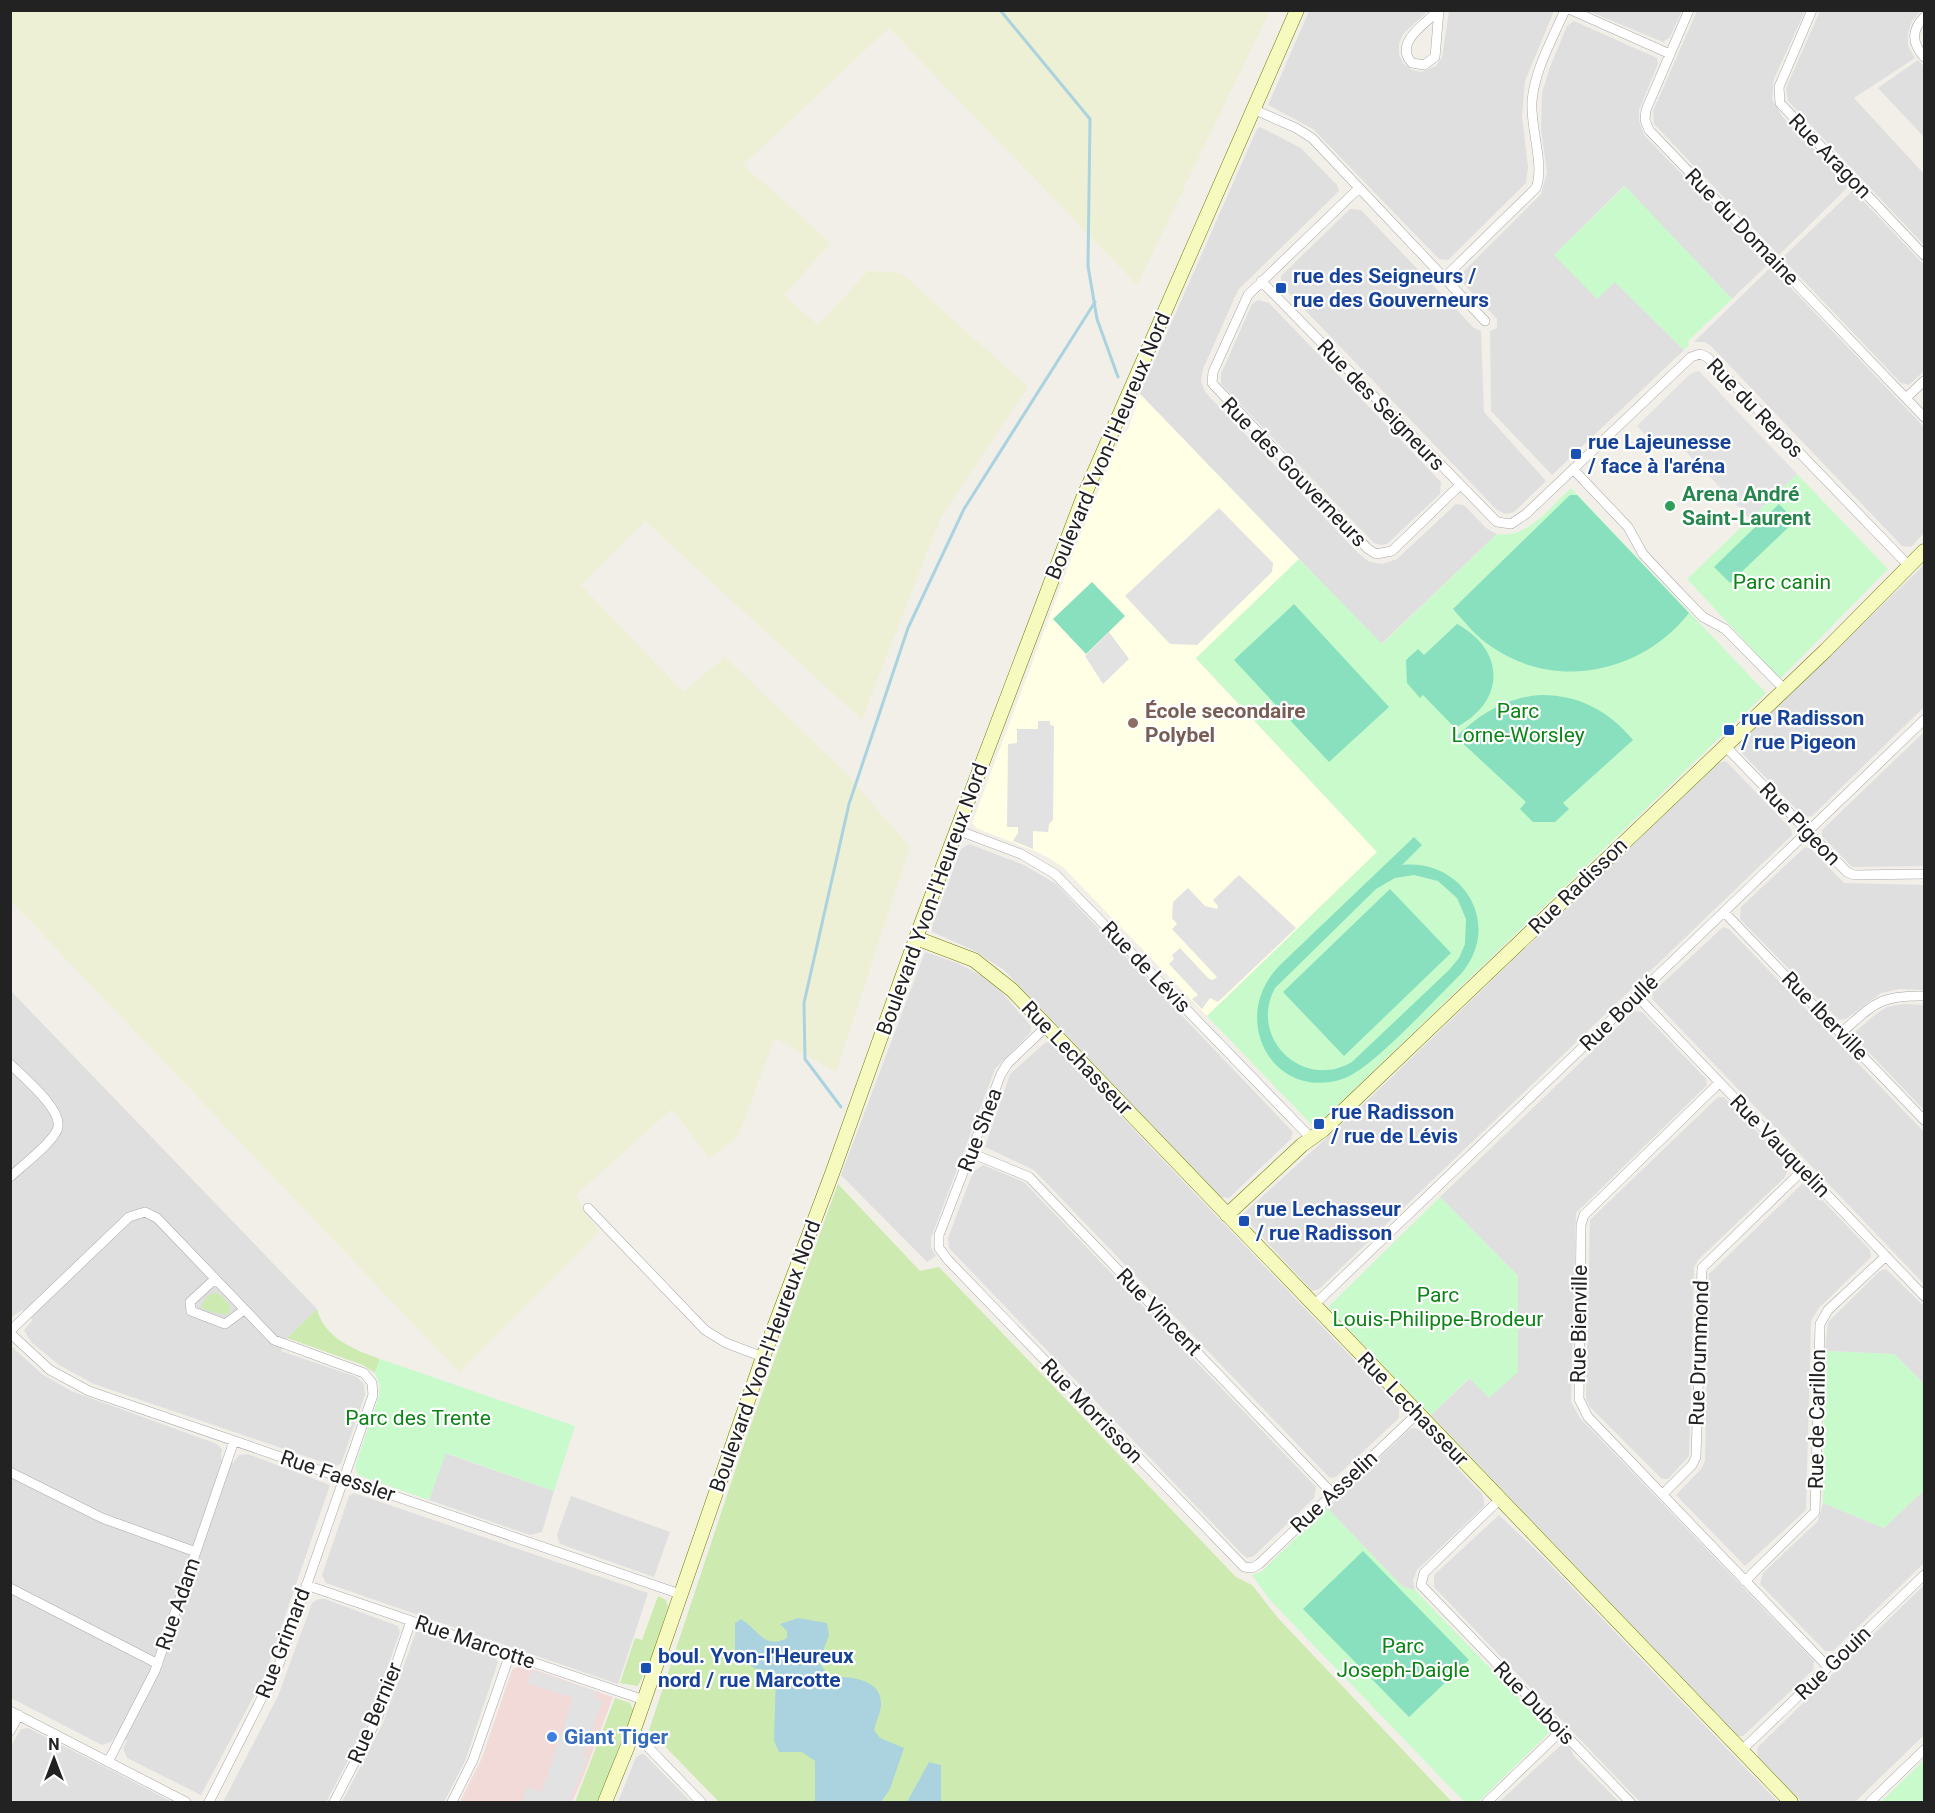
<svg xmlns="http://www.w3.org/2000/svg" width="1935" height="1813" font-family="Roboto,sans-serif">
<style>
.residential{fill:#e0dfdf}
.commercial{fill:#f2dad9}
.education{fill:#ffffe5}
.farmland{fill:#eef0d5}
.grass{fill:#cdebb0}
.park{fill:#c8facc}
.pitch{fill:#88e0be;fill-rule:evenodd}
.parking{fill:#e2e2e2}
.water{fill:#aad3df}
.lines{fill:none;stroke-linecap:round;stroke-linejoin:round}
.stream{stroke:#aad3df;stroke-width:3}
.street-casing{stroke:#a9a9a9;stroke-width:10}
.secondary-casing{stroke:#707d05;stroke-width:15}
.street{stroke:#fff;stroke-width:9}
.secondary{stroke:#f7fabf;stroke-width:14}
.transit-dot{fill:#1a4fb4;stroke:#fff;stroke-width:2}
.leisure-dot{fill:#2e9e5b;stroke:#fff;stroke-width:2}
.education-dot{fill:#8d6e63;stroke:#fff;stroke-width:2}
.shop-dot{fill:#3f7fe0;stroke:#fff;stroke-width:2}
.labels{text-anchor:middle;stroke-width:4.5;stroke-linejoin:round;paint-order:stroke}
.street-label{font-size:21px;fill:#222;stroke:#fff}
.transit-label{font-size:21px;font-weight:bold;fill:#164399;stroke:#fff;text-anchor:start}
.leisure-label{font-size:21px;font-weight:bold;fill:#27864d;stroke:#fff;text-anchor:start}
.park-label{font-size:21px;fill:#0c8416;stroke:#fff}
.education-label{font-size:21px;font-weight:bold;fill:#785e54;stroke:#fff;text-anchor:start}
.shop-label{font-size:21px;font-weight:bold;fill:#366cbe;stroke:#fff;text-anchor:start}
</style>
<rect width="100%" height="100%" fill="#f2efe9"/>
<path class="residential" d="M1309 11H1428L1403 34 1399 44V54L1403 63 1412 70 1421 72 1436 66 1442 58 1449 11H1554L1525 81 1522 116 1528 167 1526 183 1448 260 1439 259 1313 129 1268 105Z
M1588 11 1682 10V11L1670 37 1663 42Z
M1697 11H1805L1774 79 1772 99 1782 116 1849 186 1779 255 1654 124 1653 111Z
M1820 11H1921L1912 21 1908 33V46L1915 58 1854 98 1924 174V245L1788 101 1786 88Z
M1574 21 1657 58 1658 64 1639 110V121L1644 135 1768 264 1732 299 1624 186 1554 255 1615 282 1684 350 1552 475 1491 411 1490 331 1497 328V319L1462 282 1461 278 1462 273 1541 194 1547 172 1541 130 1542 93 1550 67 1567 26Z
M1918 60 1924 67V137L1878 88Z
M1260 127 1301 148 1337 185 1339 191 1238 290 1203 369 1201 381 1205 392 1359 554 1370 562 1382 564 1397 559 1456 504 1464 505 1486 528 1497 534 1381 644 1140 394 1257 129Z
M1853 190 1924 265V371L1909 385 1901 383 1782 258Z
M1350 209 1361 210 1474 328 1481 331 1484 412 1546 481 1514 512 1505 514 1496 509 1281 285V276Z
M1771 267 1924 427V533L1911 547 1902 546 1711 346 1705 342H1694Z
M1258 300 1269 303 1441 482 1440 494 1387 544 1381 545 1374 543 1221 384V374L1252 304Z
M1924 565V707L1812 816 1804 817 1739 750V743Z
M1924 732V866L1852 867 1822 836V830Z
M1726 761 1791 829 1792 835 1319 1289 1312 1291 1242 1215 1371 1097 1718 763Z
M969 844 1024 865 1056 884 1293 1132 1291 1139 1229 1198 1221 1197 1004 970 973 950 932 932V927L961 849Z
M1805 847 1811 849 1844 883 1924 885V990L1899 989 1881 993 1846 1019 1839 1020 1740 919 1741 907Z
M1723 927 1729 929 1924 1132V1284L1652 999 1653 992Z
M925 952 957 963 982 976 999 989 1031 1026V1032L995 1069 931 1238V1248L936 1256 927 1262 841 1175Z
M10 990 317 1309 287 1338 281 1351 357 1377 364 1384 365 1395 341 1464 335 1466 328 1464 94 1384 59 1365 31 1342 24 1330 33 1320 23 1310 11 1317Z
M1903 1004 1924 1005V1110L1857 1040 1856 1031 1876 1014 1887 1007Z
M1634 1011 1642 1012 1706 1079 1707 1085 1576 1213 1571 1402 1580 1418 1814 1661 1813 1670 1743 1736H1738L1431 1415 1470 1378 1518 1276 1440 1197Z
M1046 1042 1051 1043 1399 1407V1418L1336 1477 1330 1478 1326 1474 1034 1170 985 1147 1010 1074Z
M1718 1097H1724L1788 1164V1169L1785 1177 1699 1259 1694 1267 1689 1456 1668 1479H1662L1590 1407 1586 1399 1590 1220Z
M983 1165 1024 1182 1316 1487 1314 1498 1254 1556 1247 1558 1242 1554 949 1248 948 1238 973 1172Z
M1802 1184 1808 1185 1870 1250 1871 1257 1818 1309 1811 1321 1806 1510 1745 1566 1676 1495 1701 1469 1705 1461 1709 1274Z
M1886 1269 1924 1306V1384L1894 1354 1825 1351 1828 1322 1880 1271Z
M10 1345 42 1374 71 1391 217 1444 222 1449 221 1459 233 1463 239 1455 248 1454 330 1485 265 1675 201 1795 127 1758 123 1748 127 1741 116 1735 111 1742 102 1745 11 1698Z
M1415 1428 1424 1433 1482 1494 1484 1500V1506L1417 1570 1413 1580 1415 1590 1403 1587 1327 1508 1410 1429Z
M445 1453 554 1491 542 1532 530 1535 429 1500Z
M1924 1490V1563L1833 1651H1825L1760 1584 1763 1573 1818 1521 1823 1503 1884 1528Z
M354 1493 648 1593 618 1684 326 1583 322 1575 349 1496Z
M571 1496 670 1532 654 1577 560 1544 557 1535Z
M1499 1515 1540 1554 1778 1802H1640L1434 1587V1575Z
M1924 1585V1735L1855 1802H1802L1758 1757 1757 1748Z
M318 1599H325L398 1626 400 1632 366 1727 326 1802H223L278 1696 312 1603Z
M416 1632H422L493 1656 498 1662 465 1761 444 1802H342L383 1723Z
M28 1728 105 1767 172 1802H11V1746L21 1729Z
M1561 1745 1570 1747 1574 1756 1619 1802H1499Z
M642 1754 645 1755 691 1802H618L636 1757Z"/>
<path class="commercial" d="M521 1665 613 1697 581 1782 572 1802H460L482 1758 512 1670Z"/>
<path class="education" d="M1140 394 1299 559 1196 659 1377 852 1207 1016 1063 867 1040 853 976 828 972 823 1077 543 1121 436 1128 430Z"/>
<path class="farmland" d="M1266 10 1269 13 1137 285 889 28 743 165 831 243 784 295 818 325 868 271 901 273 1028 387 941 517 862 720 645 521 581 585 683 692 725 657 844 771 910 847 836 1072 775 1038 738 1137 709 1158 672 1109 576 1195 599 1232 459 1372 11 901V11Z"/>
<path class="grass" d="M838 1184 920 1271 939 1267 1236 1577 1252 1585 1278 1618 1452 1802H719L649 1730 743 1447Z
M218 1293 230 1305V1312L226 1315 205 1310 201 1306 208 1295Z
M317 1309C324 1338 355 1350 380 1359L375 1373 363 1365 287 1338Z
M658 1596 666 1600 668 1607 649 1665 641 1663 638 1671 644 1673 638 1686 620 1683 635 1638 642 1640Z
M615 1698 630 1703 633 1710 598 1802H575Z"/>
<path class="park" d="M1625 186 1732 299 1688 341 1689 345 1684 350 1615 282 1597 299 1554 255Z
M1797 474 1888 569 1780 679 1687 579Z
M1571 488 1766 693 1318 1124 1312 1125 1207 1016 1377 852 1196 658 1299 559 1382 644 1497 534C1528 539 1550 507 1571 488Z
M1440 1197 1518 1276V1372L1489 1398 1469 1378 1431 1415 1331 1311 1329 1306Z
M1825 1351 1894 1354 1924 1384V1490L1884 1528 1823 1503Z
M380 1359 575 1426 554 1491 446 1453 429 1500 358 1475 355 1467 379 1396 380 1386 375 1373Z
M1327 1508 1403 1587 1415 1590 1539 1719 1550 1727 1549 1733 1478 1802H1465L1445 1782 1270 1600 1252 1575 1261 1572Z
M1924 1760V1802H1881Z"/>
<path class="pitch" d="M1570 495H1577L1689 613C1642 673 1556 691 1492 647 1476 637 1465 622 1453 609Z
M1779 504 1795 521 1730 583 1714 567Z
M1092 582 1125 616 1086 654 1053 619Z
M1294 604 1389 707 1329 762 1234 660Z
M1457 624C1507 651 1505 703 1455 728L1423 695 1420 698 1407 683 1406 660 1418 649 1424 655Z
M1542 695C1579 695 1609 711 1633 740L1563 803 1569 809 1555 822H1533L1520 809 1526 802 1456 737C1481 713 1506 697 1542 695Z
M1414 837 1422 845 1402 865C1464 859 1503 925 1461 974 1435 999 1374 1067 1345 1078 1275 1104 1227 1020 1279 966ZM1414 875 1438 881 1457 898 1466 919 1465 944 1459 958 1449 970 1352 1062C1303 1091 1248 1038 1275 988L1376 889 1395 878Z
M1390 889 1451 953 1344 1056 1283 992Z
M1363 1551 1469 1660 1409 1717 1303 1609Z"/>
<path class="parking" d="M1699 371 1797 474 1750 519 1670 435 1658 436 1652 442 1637 426 1690 374Z
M1219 508 1273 563 1272 572 1197 645 1170 644 1125 596Z
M1109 632 1129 659 1103 684 1085 656Z
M1038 721H1050V725L1054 726 1053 820 1049 824 1048 832 1033 831V849L1013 841 1018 833V827H1007L1008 744 1017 743V729H1038Z
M1239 875 1296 928 1218 1002 1210 998 1202 1009 1192 999 1198 995 1169 964 1174 959 1172 955 1180 948 1209 979 1213 980 1217 977 1172 929 1177 924 1172 918 1173 902 1188 888 1205 906 1217 909 1218 906 1213 900Z
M532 1670 597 1692 595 1698 602 1701 584 1754 588 1756 569 1802H522L527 1787 542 1792 573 1698 527 1683Z"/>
<path class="water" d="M798 1618 827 1623 829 1635 819 1662 828 1676C848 1677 883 1677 881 1706 880 1714 876 1722 874 1730L880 1738 904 1748 890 1789 881 1802H815V1761L802 1752H779L774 1741 776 1673 770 1670 755 1669 735 1651V1623L741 1619C759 1630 764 1650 787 1638V1631L780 1624Z
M929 1762 941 1765V1802H907Z"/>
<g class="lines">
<path class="stream" d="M1000 10 1090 119 1088 266 1097 319 1118 377
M841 1107 805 1059 804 1003 849 804 908 628 964 509 1095 302"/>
<defs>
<path id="street" d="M1439 10 1435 57 1424 65 1412 63C1393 43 1425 24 1439 10Z
M1571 10 1670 54
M1689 10 1646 110 1645 120 1649 130 1924 417
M1812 10 1779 87 1780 103 1924 255
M1924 17C1911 31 1912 43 1924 57
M1253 109 1296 128 1312 138 1485 321
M1359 188 1248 295 1213 372 1212 383 1368 549 1376 554 1392 551 1459 486
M1444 278 1536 188C1545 165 1530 128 1532 101 1535 69 1552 40 1565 10
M1261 281 1497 522 1511 524 1526 514 1691 357 1700 354 1707 357 1909 566
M1906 398 1924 381
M1573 469 1628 527 1643 554 1675 588 1703 617 1725 629 1784 689
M1725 746 1847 872 1854 875 1924 874
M957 830 1021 854 1055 874 1311 1138
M1724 912 1924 1120
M1637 996 1924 1296
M1047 1026 1008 1063 1001 1074 939 1235V1248L948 1260 1244 1567 1252 1568 1259 1564 1417 1414
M1841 1033C1874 1004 1879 995 1924 996
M10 1064C23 1077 66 1112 57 1130 51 1144 23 1165 10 1177
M1719 1083 1584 1215 1581 1225 1579 1399 1588 1417 1828 1667
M971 1153 1029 1177 1332 1493
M588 1208 705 1330 726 1343 763 1357
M215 1279 190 1302 191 1311 225 1324 244 1310
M1314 1305 1924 720
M10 1331 129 1217 145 1212 157 1218 274 1340 364 1373 372 1383 373 1395 279 1664 209 1802
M10 1333 50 1370 89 1391 680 1594
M10 1472 102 1518 196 1552
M1663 1494 1692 1465 1696 1457 1702 1268 1803 1170
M1500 1499 1424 1573 1421 1585 1630 1802
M1745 1581 1815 1512 1820 1324 1828 1310 1886 1256
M306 1585 644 1700
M10 1588 158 1664
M10 1711 186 1802
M10 1731 19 1715
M631 1738 645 1744 701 1802
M1741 1751 1924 1575
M108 1762 155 1671 234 1441
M334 1802 378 1717 411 1621
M452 1802 473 1760 510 1654
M1487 1802 1561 1731
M1870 1802 1924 1750"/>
<path id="secondary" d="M916 938 974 960 1012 990 1791 1802
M1227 1215 1302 1145 1323 1130 1825 651 1924 551
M605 1802 631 1738 763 1357 833 1171 920 927 1083 498 1297 10"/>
</defs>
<use href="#street" class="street-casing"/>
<use href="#secondary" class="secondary-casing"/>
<use href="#street" class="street"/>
<use href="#secondary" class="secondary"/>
</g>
<g class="transit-dot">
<rect x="1275" y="282" width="12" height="12" rx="3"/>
<rect x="1570" y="448" width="12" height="12" rx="3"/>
<rect x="1723" y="724" width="12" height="12" rx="3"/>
<rect x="1313" y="1118" width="12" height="12" rx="3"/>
<rect x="1238" y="1215" width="12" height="12" rx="3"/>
<rect x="640" y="1662" width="12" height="12" rx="3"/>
</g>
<circle class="leisure-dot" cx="1670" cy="506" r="6"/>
<circle class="education-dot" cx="1133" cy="723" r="6"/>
<circle class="shop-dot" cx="552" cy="1737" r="6"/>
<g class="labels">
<g class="street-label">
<text transform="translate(1830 156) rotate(46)" y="7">Rue Aragon</text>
<text transform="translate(1742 227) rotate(46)" y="7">Rue du Domaine</text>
<text transform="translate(1381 405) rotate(46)" y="7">Rue des Seigneurs</text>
<text transform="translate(1755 408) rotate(46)" y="7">Rue du Repos</text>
<text transform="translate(1108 446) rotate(-67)" y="7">Boulevard Yvon-l'Heureux Nord</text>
<text transform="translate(1294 472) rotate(46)" y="7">Rue des Gouverneurs</text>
<text transform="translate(1800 824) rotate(46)" y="7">Rue Pigeon</text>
<text transform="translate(1578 886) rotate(-44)" y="7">Rue Radisson</text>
<text transform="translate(932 899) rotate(-70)" y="7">Boulevard Yvon-l'Heureux Nord</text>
<text transform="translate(1146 967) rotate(46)" y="7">Rue de Lévis</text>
<text transform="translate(1619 1013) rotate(-44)" y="7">Rue Boullé</text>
<text transform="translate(1825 1016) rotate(46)" y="7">Rue Iberville</text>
<text transform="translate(1077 1058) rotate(46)" y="7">Rue Lechasseur</text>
<text transform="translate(980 1130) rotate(-69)" y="7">Rue Shea</text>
<text transform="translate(1780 1146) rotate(46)" y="7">Rue Vauquelin</text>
<text transform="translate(1159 1312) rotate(46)" y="7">Rue Vincent</text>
<text transform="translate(1579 1324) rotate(-89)" y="7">Rue Bienville</text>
<text transform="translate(1699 1353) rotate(-88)" y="7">Rue Drummond</text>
<text transform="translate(765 1356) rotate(-70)" y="7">Boulevard Yvon-l'Heureux Nord</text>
<text transform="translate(1413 1409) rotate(46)" y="7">Rue Lechasseur</text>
<text transform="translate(1092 1411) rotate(46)" y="7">Rue Morrisson</text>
<text transform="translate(1817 1419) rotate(-89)" y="7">Rue de Carillon</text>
<text transform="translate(338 1476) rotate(19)" y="7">Rue Faessler</text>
<text transform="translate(1334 1492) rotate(-43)" y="7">Rue Asselin</text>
<text transform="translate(178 1604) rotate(-71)" y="7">Rue Adam</text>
<text transform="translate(475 1642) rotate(19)" y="7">Rue Marcotte</text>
<text transform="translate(283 1643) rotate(-69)" y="7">Rue Grimard</text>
<text transform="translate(1833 1663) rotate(-44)" y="7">Rue Gouin</text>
<text transform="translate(1534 1703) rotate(46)" y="7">Rue Dubois</text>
<text transform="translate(375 1713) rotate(-67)" y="7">Rue Bernier</text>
</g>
<g class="transit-label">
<text x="1293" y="283">rue des Seigneurs /<tspan x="1293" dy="24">rue des Gouverneurs</tspan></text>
<text x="1588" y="449">rue Lajeunesse<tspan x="1588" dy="24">/ face à l'aréna</tspan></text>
<text x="1741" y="725">rue Radisson<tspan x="1741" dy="24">/ rue Pigeon</tspan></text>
<text x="1331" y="1119">rue Radisson<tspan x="1331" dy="24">/ rue de Lévis</tspan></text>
<text x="1256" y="1216">rue Lechasseur<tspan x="1256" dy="24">/ rue Radisson</tspan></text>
<text x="658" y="1663">boul. Yvon-l'Heureux<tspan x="658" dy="24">nord / rue Marcotte</tspan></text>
</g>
<g class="leisure-label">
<text x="1682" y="501">Arena André<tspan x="1682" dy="24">Saint-Laurent</tspan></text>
</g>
<g class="park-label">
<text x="1782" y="589">Parc canin</text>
<text x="1518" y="718">Parc<tspan x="1518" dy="24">Lorne-Worsley</tspan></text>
<text x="1438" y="1302">Parc<tspan x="1438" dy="24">Louis-Philippe-Brodeur</tspan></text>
<text x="418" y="1425">Parc des Trente</text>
<text x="1403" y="1653">Parc<tspan x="1403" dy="24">Joseph-Daigle</tspan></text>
</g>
<g class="education-label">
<text x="1145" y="718">École secondaire<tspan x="1145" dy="24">Polybel</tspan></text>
</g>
<g class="shop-label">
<text x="564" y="1744">Giant Tiger</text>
</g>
</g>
<rect width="1935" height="1813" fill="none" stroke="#222222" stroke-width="24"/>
<g transform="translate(54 1759)" stroke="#ffffff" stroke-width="4.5" paint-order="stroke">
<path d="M0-4.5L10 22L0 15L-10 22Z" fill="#222222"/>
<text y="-9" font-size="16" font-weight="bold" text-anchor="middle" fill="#222222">N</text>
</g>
</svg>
